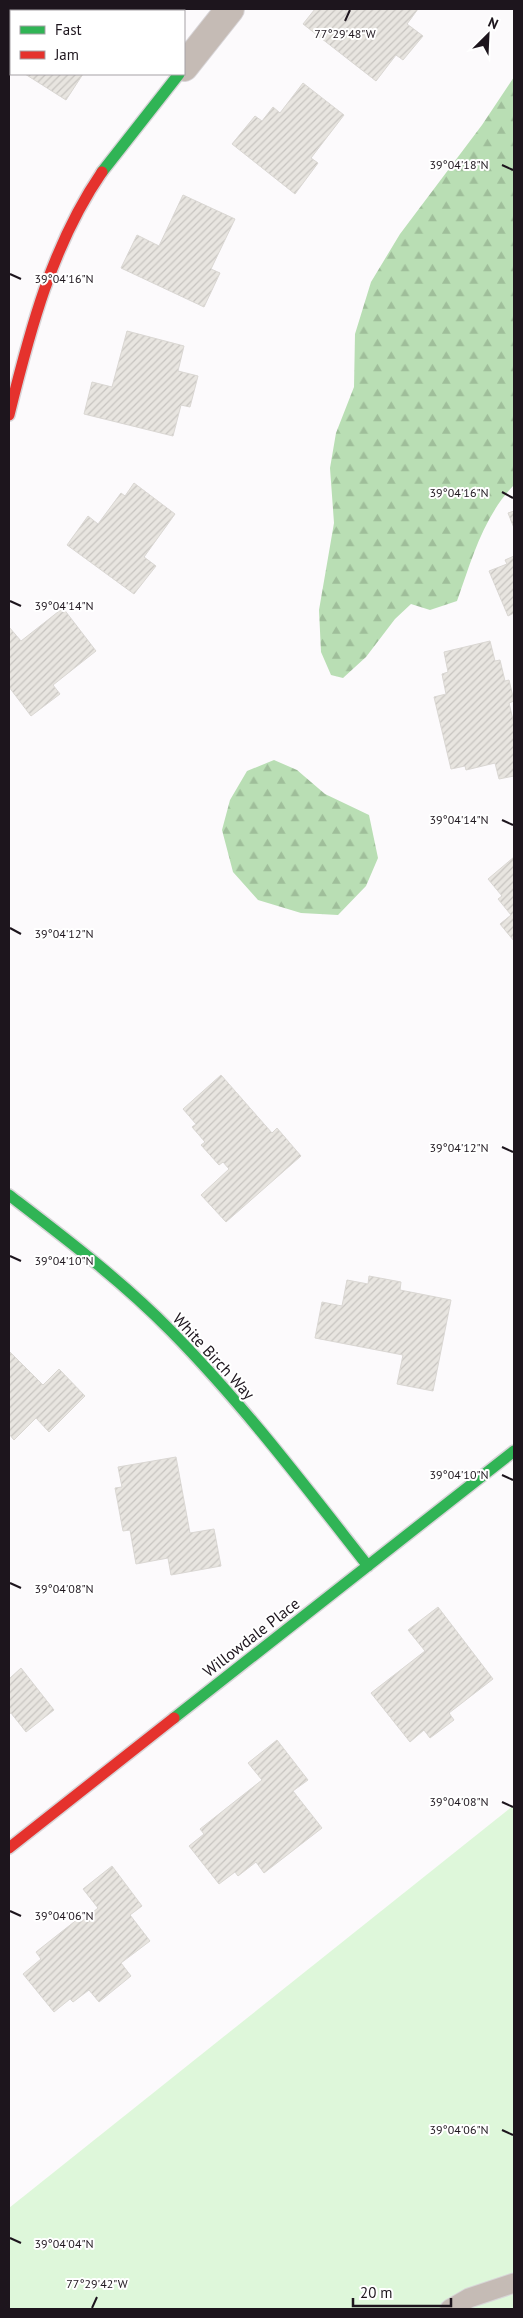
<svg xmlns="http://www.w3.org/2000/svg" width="523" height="2318" font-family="'PT Sans',sans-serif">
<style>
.green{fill:#def7da}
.forest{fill:url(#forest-firs)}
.building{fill:url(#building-hatch);stroke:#dad7d3}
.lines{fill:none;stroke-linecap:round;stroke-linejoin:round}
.lane-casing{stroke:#d8d5d8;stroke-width:21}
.street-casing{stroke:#d8d5d8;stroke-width:30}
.fast-casing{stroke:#d8d5d8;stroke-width:14}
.jam-casing{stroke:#d8d5d8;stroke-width:14}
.lane{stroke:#c5bbb5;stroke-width:19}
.street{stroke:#c5bbb5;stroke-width:28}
.fast{stroke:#30b455;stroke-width:11}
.jam{stroke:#e5322d;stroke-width:11}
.ticks{fill:none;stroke:#1d151d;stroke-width:2}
.labels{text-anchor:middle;stroke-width:4;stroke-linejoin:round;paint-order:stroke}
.street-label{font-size:16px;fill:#1d151d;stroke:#fff}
.ticks-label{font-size:12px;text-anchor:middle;fill:#1d151d;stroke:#fff;stroke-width:4;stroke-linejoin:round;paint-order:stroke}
</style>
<defs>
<pattern id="forest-firs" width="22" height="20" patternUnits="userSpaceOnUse" patternTransform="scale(1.25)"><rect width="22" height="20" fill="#b9deb4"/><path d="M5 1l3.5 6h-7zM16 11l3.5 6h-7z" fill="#9fbe9a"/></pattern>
<pattern id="building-hatch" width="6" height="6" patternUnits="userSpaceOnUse" patternTransform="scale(1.25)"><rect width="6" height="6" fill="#e8e5e0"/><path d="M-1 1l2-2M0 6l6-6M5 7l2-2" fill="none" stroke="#c7c4c0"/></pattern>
</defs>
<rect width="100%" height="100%" fill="#fcfafc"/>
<path class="green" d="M514 1805V2309H9V2208Z"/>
<path class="forest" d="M514 77V485C483 517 472 559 457 601L430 610 411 604 395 619 366 657 343 678 331 675 321 652 319 610 334 523 330 468 336 433 354 387 355 334 371 282 400 234 482 125Z
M274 760 297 770 325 794 369 815 378 858 366 886 338 915 301 913 258 900 233 872 222 830 230 800 247 771Z"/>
<path class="building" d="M35 9H102L101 11H33Z
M315 9H344L346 11 348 9H418L407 24 423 36 403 60 396 55 376 81 303 24Z
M11 24V65L9 63V28Z
M25 74H83L66 100Z
M303 83 344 115 311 158 318 163 295 194 232 144 255 116 262 121 273 107 280 113Z
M183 195 235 219 211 269 220 273 204 307 121 268 137 235 159 246Z
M127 331 184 346 178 371 198 376 190 407 181 405 173 436 84 414 92 382 112 387Z
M134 483 175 514 144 557 156 566 134 594 67 545 88 516 98 524 121 493 125 496Z
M514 511V528L508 513Z
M514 556V613L508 616 489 571 507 564 505 560Z
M63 608 96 651 53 685 60 694 31 716 9 687V627L21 641Z
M490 641 495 661 500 660 505 681 509 680 514 701 509 703 514 724V776L499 779 495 763 466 770 465 766 451 769 434 697 446 694 442 674 448 672 444 652Z
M514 857V941L500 924 511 915 498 899 502 896 488 879Z
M221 1075 272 1133 277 1128 301 1156 226 1222 201 1195 229 1169 223 1162 219 1165 201 1145 205 1142 192 1127 196 1124 183 1109Z
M369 1276 401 1282 400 1290 451 1300 433 1391 397 1384 403 1355 315 1338 322 1302 342 1306 347 1280 368 1284Z
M9 1351 43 1385 59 1369 85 1396 49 1432 36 1418 14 1440 9 1434Z
M176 1457 190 1533 214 1529 221 1566 171 1575 168 1558 136 1564 130 1530 123 1531 115 1488 122 1487 118 1467Z
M438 1607 493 1679 449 1713 454 1720 430 1738 424 1730 410 1742 371 1693 425 1651 408 1630Z
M21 1668 54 1710 26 1732 11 1713 9 1714V1679Z
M277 1740 308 1780 293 1791 322 1828 264 1873 256 1862 238 1876 235 1872 219 1884 189 1846 204 1834 200 1829 262 1780 248 1763Z
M112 1866 142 1906 130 1915 150 1941 121 1963 131 1976 99 2002 89 1990 73 2002 70 1999 54 2012 23 1974 41 1959 36 1952 79 1918 81 1922 98 1908 83 1889Z"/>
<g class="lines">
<defs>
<path id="lane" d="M450 2309 469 2298 514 2283"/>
<path id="street" d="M184 67 230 9"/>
<path id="fast" d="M102 172 179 74
M9 1195C65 1238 122 1281 171 1331 243 1404 305 1486 368 1566
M174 1718 514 1451"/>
<path id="jam" d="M9 415C30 330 52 245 102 172
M9 1848 174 1718"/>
</defs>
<use href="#lane" class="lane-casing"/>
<use href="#street" class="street-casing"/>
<use href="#fast" class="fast-casing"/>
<use href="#jam" class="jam-casing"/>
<use href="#lane" class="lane"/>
<use href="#street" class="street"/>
<use href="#fast" class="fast"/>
<use href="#jam" class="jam"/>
</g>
<path class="ticks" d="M345 21 350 10M502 165 513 170M10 274 21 279M502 492 513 498M10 601 21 606M502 820 513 825M10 928 21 934M502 1147 513 1152M10 1256 21 1261M502 1475 513 1480M10 1583 21 1588M502 1802 513 1807M10 1911 21 1916M502 2130 513 2135M10 2238 21 2243M92 2308 97 2297"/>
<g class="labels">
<g class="street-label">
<text transform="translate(214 1356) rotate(47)" y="6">White Birch Way</text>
<text transform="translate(251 1637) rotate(-38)" y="6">Willowdale Place</text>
</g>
</g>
<g class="ticks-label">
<text x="345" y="38">77°29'48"W</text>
<text x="459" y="169">39°04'18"N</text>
<text x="64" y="283">39°04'16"N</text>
<text x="459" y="497">39°04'16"N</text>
<text x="64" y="610">39°04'14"N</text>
<text x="459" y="824">39°04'14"N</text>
<text x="64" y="938">39°04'12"N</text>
<text x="459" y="1152">39°04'12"N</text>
<text x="64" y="1265">39°04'10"N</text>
<text x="459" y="1479">39°04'10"N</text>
<text x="64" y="1593">39°04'08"N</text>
<text x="459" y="1806">39°04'08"N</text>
<text x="64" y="1920">39°04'06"N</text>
<text x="459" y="2134">39°04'06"N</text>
<text x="64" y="2248">39°04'04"N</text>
<text x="97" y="2288">77°29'42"W</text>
</g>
<rect width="523" height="2318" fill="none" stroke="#1d151d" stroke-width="20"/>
<rect x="10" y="10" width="175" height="65" fill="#ffffff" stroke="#a5a1a5"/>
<rect x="20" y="26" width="25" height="8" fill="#30b455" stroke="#a5a1a5"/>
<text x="55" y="35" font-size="15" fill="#1d151d">Fast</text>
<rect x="20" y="51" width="25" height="8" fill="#e5322d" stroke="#a5a1a5"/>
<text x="55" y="60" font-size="15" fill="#1d151d">Jam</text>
<g transform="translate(488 35) rotate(24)" stroke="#ffffff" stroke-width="4" paint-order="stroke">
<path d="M0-4L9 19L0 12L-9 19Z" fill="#1d151d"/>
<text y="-8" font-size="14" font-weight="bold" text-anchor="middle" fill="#1d151d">N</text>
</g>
<path d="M353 2298v8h98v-8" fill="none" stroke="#1d151d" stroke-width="2.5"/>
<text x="360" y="2298" font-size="15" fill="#1d151d" stroke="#ffffff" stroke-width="4" paint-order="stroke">20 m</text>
</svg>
